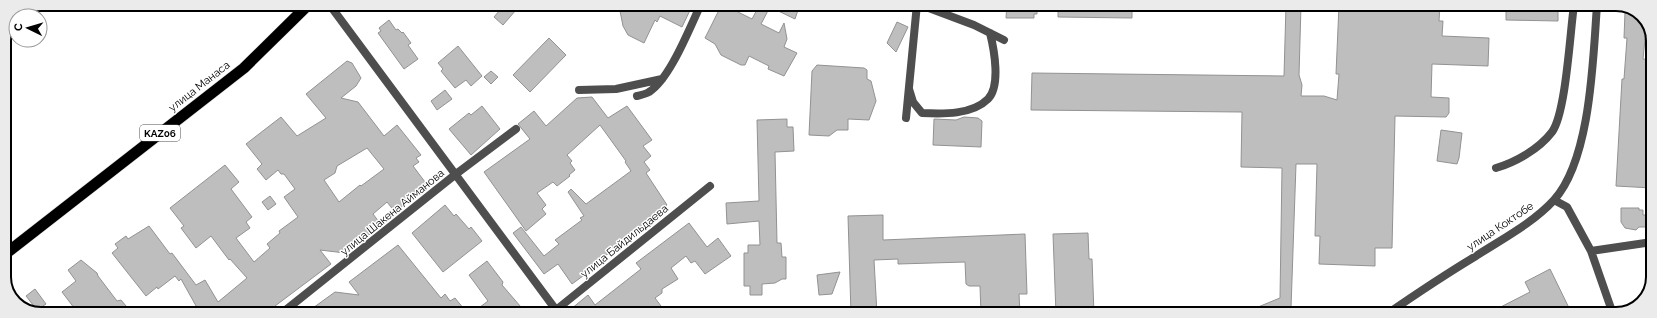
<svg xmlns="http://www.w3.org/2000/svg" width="1657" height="318" font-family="Raleway,sans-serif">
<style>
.building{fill:#bebebe;stroke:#929292;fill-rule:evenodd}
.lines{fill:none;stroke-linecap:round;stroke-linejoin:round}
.trunk-casing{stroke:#dbdbdb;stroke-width:12}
.minor{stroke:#4e4e4e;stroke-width:8}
.trunk{stroke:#000;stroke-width:11}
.labels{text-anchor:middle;stroke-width:3;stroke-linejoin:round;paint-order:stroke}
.shield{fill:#fff;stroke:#4c4c4c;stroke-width:1}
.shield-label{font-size:10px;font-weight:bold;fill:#000}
.street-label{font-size:11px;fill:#000;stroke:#fff}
.rim{fill:none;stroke:#000;stroke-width:2}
</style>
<rect width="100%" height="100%" fill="#fff"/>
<path class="building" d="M505 4H510L516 10 503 25 494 17Z
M623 4H693L682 27 660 16 657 22 655 20 644 43 628 35 623 26 620 11Z
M722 4 752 19 760 4H800L795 19 770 7 761 24 779 33 784 23 787 39 784 47 797 53 784 76 768 69 769 66 749 56 745 65H741L721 55 715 44 705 38Z
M1007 4H1037V14H1034V18H1006Z
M1058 4H1132V18L1058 17Z
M1286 5H1301L1299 75 1302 85 1301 96H1324L1337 100 1339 74H1336L1339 5H1440L1439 21H1443L1442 36 1489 38 1488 66 1432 64 1431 97 1449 98V113L1446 117 1395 116 1392 248H1375V266L1319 264 1320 236H1315L1317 164H1296L1291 308 1280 314H1241L1280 298 1282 168 1241 167 1242 112 1031 110 1032 73 1284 76Z
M1506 5H1558V21L1506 20Z
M1625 12H1635V17H1644L1653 36V40L1645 39 1643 59 1653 60V125H1648L1646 155H1649L1650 171H1653L1652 188 1616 186 1622 79H1624L1627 38H1624Z
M389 20 396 30 398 29 402 33 403 32 411 43 408 45 418 59 404 69 378 33 381 31 379 28Z
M897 22 908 27 896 52 887 43Z
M549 38 566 55 530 92 513 75Z
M458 46 482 76 471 86 466 80 455 88 441 71 443 69 438 63Z
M347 61 352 63 361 78 356 86 341 98 358 102 384 136 397 125 421 155 416 158 419 162 413 166 428 186 395 212 387 202 373 214 379 222 375 225 374 231 345 253 320 250 331 264 271 309 275 313H200L181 279 179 281 175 276 158 289 157 287 146 296 112 253 118 248 115 244 126 236 128 239 149 226 170 254 172 253 196 285 205 280 218 302 247 278 230 259 229 260 211 236 196 248 181 228 184 226 170 208 225 165 239 182 231 189 252 217 246 222 250 228 236 238 254 262 270 248 267 244 280 233 279 231 298 217 284 197 295 189 284 174H281L278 170 266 180 257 169 262 164 246 144 281 117 297 136 326 118 306 94ZM367 148 384 169 361 186 360 185 339 202 324 180 335 173 337 166Z
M817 65 864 68 867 70V79L871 81 876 101 869 120 848 119V130H837L829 136 809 135 812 71Z
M491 71 498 77 491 84 484 77Z
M445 90 452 99 437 110 431 101Z
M592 97 608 118 627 106 652 140 643 146 651 156 644 162 650 170 646 173 667 205 666 206 668 209 605 256 606 259 572 284 558 264 544 274 513 233 521 227 544 256 559 244 555 240 582 220 580 218 584 216 568 192 571 189 586 204 631 171 625 162 626 161 600 125 567 155 572 161 570 163 575 170 569 175 570 176 557 186 553 182 537 193 546 205 542 209 546 214 526 231 484 172 530 139 518 124 534 111 546 126 577 98Z
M482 106 500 129 471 155 449 129 469 113 471 115Z
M964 117 978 118 982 121 981 147 933 145 934 119 956 120Z
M787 119V127H793L794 151 775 152 777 243H781L782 257H786V279H782L775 283 762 284V295H750V286H744V253H748V245H760L759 221 727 224 726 203 759 201 757 120Z
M1441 130 1462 133 1459 158 1457 164 1437 161Z
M270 196 276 204 268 210 262 202Z
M445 205 454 216 456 214 469 229 471 227 482 241 443 272 412 233Z
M1621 208H1639V210H1643V215H1652V227H1639L1636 230 1625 228 1621 222Z
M883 215V240L1025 234 1027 294H1019L1020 314H981L980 286H969L966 284 965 262 898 264V259L874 260 877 314H851L848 216Z
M689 223 707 247 718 238 731 256 705 274 695 261 691 263 686 256 671 268 678 279 662 289V293L655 298 667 314H565L588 295 595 305 641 269 636 263Z
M1088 233 1089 259H1092L1094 314H1056L1053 234Z
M398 245 441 298 445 294 450 301 455 298 468 314H441L436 307 428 314 306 313 335 292 359 295 349 282Z
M81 260 97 273 98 276 117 301 121 300 132 313H78L62 292 76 281 68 270Z
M487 261 503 282 502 285 527 314H471L488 301 469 275Z
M1550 269 1572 314H1487L1530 292 1525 282Z
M840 272 832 294 819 295 817 275Z
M35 289 46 304 37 310 26 296Z"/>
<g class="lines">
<defs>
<path id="trunk" d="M4 255 244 68 309 4"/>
</defs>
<use href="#trunk" class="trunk-casing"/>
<path class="minor" d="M329 4 559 314
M918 4 974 25 1004 40
M909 89 913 102 922 113C943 114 972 115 988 99 1001 86 994 49 990 33
M579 90 616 89 662 79
M637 96C641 95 646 94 649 92 670 79 690 27 701 4
M906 118 917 4
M1496 168C1516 162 1539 149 1552 132 1566 113 1570 32 1574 5
M1554 200 1567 207 1591 251 1613 314
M1591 251 1652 242
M282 313 456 174 516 129
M551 314 710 186
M1387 314C1416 294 1446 274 1476 256 1502 239 1533 223 1554 200 1591 159 1593 58 1597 5"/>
<use href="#trunk" class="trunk"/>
</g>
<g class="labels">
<rect class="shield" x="140" y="125" width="40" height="16" rx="3"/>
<g class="shield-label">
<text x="160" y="137">KAZ06</text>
</g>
<g class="street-label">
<text transform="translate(199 86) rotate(-38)" y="4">улица Манаса</text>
<text transform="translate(392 212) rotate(-39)" y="4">улица Шакена Айманова</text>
<text transform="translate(1500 226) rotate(-34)" y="4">улица Коктобе</text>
<text transform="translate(624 241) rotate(-39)" y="4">улица Байдильдаева</text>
</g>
</g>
<path d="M0 0H1657V318H0ZM41 11H1616A30 30 0 0 1 1646 41V277A30 30 0 0 1 1616 307H41A30 30 0 0 1 11 277V41A30 30 0 0 1 41 11Z" fill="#ebebeb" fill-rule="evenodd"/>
<path class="rim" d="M41 11H1616A30 30 0 0 1 1646 41V277A30 30 0 0 1 1616 307H41A30 30 0 0 1 11 277V41A30 30 0 0 1 41 11Z"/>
<g transform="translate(28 28) rotate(275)"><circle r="19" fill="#ffffff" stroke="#999999"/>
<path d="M0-3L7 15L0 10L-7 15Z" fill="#000000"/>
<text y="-6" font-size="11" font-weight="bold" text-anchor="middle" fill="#000000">С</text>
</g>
</svg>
